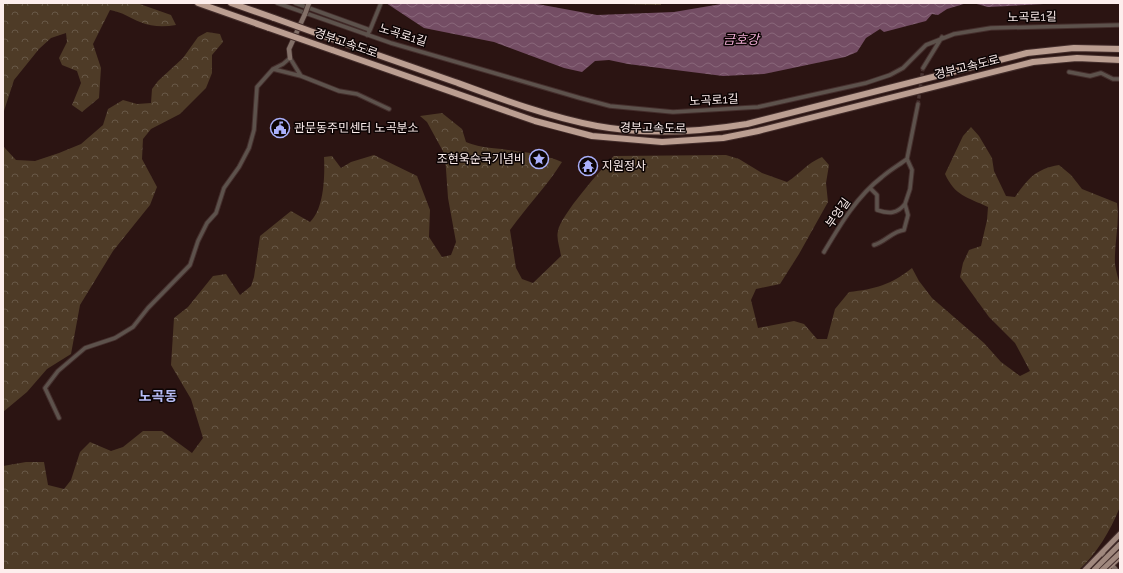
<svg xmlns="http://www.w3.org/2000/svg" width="1123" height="573" font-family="Raleway,'Noto Sans KR',sans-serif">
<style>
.forest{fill:url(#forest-crowns)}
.garden{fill:url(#garden-furrows)}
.water{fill:url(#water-waves)}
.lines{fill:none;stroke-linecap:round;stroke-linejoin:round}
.minor-tunnel{stroke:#4a3533;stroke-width:3.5;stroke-dasharray:3.5 2;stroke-linecap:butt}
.minor-casing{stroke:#442e2c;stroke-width:5.5}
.secondary-casing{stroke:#442e2c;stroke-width:6}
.primary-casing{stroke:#442e2c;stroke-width:7}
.motorway-casing{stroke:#442e2c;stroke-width:8}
.minor{stroke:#5d524c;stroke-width:3.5}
.secondary{stroke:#837068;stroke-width:4.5}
.primary{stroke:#a0887e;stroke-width:5}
.motorway{stroke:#bb9e91;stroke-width:6}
.secondary-bridge-casing{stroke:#442e2c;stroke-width:6;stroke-linecap:butt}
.primary-bridge-casing{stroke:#442e2c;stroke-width:7;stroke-linecap:butt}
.motorway-bridge-casing{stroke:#442e2c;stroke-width:8;stroke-linecap:butt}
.secondary-bridge{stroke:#837068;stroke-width:4.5}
.primary-bridge{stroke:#a0887e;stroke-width:5}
.motorway-bridge{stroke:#bb9e91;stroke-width:6}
.labels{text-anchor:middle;stroke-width:3;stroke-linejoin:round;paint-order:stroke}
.street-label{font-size:12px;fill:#fdeeed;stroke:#0c0404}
.poi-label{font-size:12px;fill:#fdeeed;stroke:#0c0404;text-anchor:start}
.water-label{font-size:13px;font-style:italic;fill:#f0add5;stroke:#0c0404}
.quarter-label{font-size:14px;font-weight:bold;fill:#b8bdf6;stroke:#0c0404}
</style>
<defs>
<pattern id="forest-crowns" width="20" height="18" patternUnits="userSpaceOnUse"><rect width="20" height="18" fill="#4e3b27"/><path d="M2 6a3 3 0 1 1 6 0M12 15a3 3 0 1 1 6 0" fill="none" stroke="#685847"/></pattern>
<pattern id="garden-furrows" width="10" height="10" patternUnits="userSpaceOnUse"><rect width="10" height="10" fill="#4e3b27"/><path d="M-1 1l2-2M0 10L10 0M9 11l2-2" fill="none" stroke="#685847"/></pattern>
<pattern id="water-waves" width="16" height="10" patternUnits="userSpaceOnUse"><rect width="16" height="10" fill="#744d64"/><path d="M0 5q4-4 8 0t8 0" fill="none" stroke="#89677a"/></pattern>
</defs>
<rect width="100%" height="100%" fill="#2b1412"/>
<path class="forest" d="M3 3H137L171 15 176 25C164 27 152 27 140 22 130 18 122 12 110 10L93 44 101 68 99 98 82 112 72 105 81 83 77 71 62 65 59 58 67 42 66 33 51 38 39 49 14 80 3 114Z
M207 32 220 34 223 42 212 55V73L206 88 180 114 151 129 143 139 142 159 157 187 150 205 113 251 80 305 71 354 47 369 27 392 3 412V146L16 160 35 161 59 153 81 144 103 125 108 109 123 100 137 104 151 103 152 89 158 81 183 58 198 37Z
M442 113 462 129 466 142C484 149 490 147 508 150 526 152 546 155 562 162 547 186 527 206 510 230L516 268 522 279 533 283 561 256C560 248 556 238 558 231 560 216 602 168 614 156L726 155 739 159 762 173 787 182C801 173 806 164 822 157L829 165 826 183 828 202 799 254 780 284 756 289 751 300 758 328 794 321 804 324 817 339H827L835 309 849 292C875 289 891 285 912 268L919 281 932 298 984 343 1001 362 1020 376 1030 371 1015 343 989 317 960 277 963 263 969 250 981 246 987 220 988 207C967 197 955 196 945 174L963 136 971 127 979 136 992 158 994 171 1006 196 1015 197C1028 179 1035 169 1059 165L1071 175 1082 189 1117 203C1120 223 1114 243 1115 264 1116 271 1118 278 1120 285V507C1110 531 1098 552 1079 570H3V466L26 462H44L48 485 64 489 71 480 80 452 90 442 111 451 123 447 143 431H162L192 453 203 438 191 399 171 365 174 318 188 307 213 276 226 274 240 295 251 286 254 277 260 236 291 211 310 222C324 209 325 176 324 157L332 156 341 168 351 162 374 155 417 176 430 210 429 237 442 257 451 255 456 242 448 198 445 155 427 122 420 116Z"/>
<path class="garden" d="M586 3H661V5Z"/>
<path class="water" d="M386 3H532L597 15 674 12 727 3H967L947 9 938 15 932 14 926 21 884 32 880 29 866 38 857 52 845 57 764 74 723 76 628 64 609 60 595 61 582 72 564 68 494 42 424 28Z
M973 3H1062L988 7Z"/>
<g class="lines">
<path class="minor-tunnel" d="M918 104 923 68"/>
<defs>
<path id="minor" d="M277 3 391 43 580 98 610 106 673 112 758 107 866 83 890 75 903 68 926 45 954 34 991 28 1120 25
M295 3 370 30 367 35
M370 30 381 3
M923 68 942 37
M273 69 301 76
M1069 72 1090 76 1101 73 1113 79H1120
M870 188 877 195V210C889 214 897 214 905 204
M874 245C885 242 893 231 904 230L908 215 905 204 910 189 912 170 907 159 918 104
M824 252C840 225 857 196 882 177 890 170 899 165 907 159
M59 418 45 388 58 371 85 348 115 338 133 327 148 308 190 265 198 241 207 223 216 213 224 188 239 167 249 148 254 130 257 87 273 69 283 64 290 58 301 76 339 91 357 94 389 109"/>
<path id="secondary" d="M290 58 289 49 305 14
M1102 553 1116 570"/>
<path id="primary" d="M1085 570 1120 534
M1106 570 1120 557"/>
<path id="motorway" d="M198 3 269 28
M231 3 274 18
M335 40C375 54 415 68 455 82 501 99 549 117 597 126 646 135 699 132 747 124L1027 53 1074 48 1120 49
M332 50 535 121 592 136 662 142 723 138 758 131 1033 62 1077 58 1120 60"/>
</defs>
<use href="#minor" class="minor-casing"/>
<use href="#secondary" class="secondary-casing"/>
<use href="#primary" class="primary-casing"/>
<use href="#motorway" class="motorway-casing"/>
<use href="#minor" class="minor"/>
<use href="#secondary" class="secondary"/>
<use href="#primary" class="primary"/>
<use href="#motorway" class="motorway"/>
<defs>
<path id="secondary-bridge" d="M305 14 309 3"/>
<path id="primary-bridge" d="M1094 570 1120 544
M1102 570 1120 553"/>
<path id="motorway-bridge" d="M274 18 335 40
M269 28 332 50"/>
</defs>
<use href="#secondary-bridge" class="secondary-bridge-casing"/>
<use href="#primary-bridge" class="primary-bridge-casing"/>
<use href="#motorway-bridge" class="motorway-bridge-casing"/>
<use href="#secondary-bridge" class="secondary-bridge"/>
<use href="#primary-bridge" class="primary-bridge"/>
<use href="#motorway-bridge" class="motorway-bridge"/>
</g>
<defs>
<symbol id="civic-ring" viewBox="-11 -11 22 22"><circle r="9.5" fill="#0c0404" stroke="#aab0fb" stroke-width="1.5"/><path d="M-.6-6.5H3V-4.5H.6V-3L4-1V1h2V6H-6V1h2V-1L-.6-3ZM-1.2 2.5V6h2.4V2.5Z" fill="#aab0fb"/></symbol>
<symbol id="sight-ring" viewBox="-11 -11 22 22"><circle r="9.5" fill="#0c0404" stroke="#aab0fb" stroke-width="1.5"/><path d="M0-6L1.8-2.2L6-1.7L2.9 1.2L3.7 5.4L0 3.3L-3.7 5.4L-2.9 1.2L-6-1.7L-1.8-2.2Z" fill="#aab0fb"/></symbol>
<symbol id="temple-ring" viewBox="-11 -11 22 22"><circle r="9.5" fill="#0c0404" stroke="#aab0fb" stroke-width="1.5"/><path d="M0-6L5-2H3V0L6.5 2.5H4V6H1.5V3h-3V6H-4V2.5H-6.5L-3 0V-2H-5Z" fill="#aab0fb"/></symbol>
</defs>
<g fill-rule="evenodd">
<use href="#civic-ring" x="269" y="117" width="22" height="22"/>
<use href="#sight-ring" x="528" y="148" width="22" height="22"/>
<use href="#temple-ring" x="577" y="155" width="22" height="22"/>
</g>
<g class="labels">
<g class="street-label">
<text transform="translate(1032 17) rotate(-1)" y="4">노곡로1길</text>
<text transform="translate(403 35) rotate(17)" y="4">노곡로1길</text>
<text transform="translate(346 43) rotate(19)" y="4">경부고속도로</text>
<text transform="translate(967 67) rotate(-14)" y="4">경부고속도로</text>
<text transform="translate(714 100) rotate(-3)" y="4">노곡로1길</text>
<text transform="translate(653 128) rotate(1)" y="4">경부고속도로</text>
<text transform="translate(838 213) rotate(-55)" y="4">부엉길</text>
</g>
<g class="poi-label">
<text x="294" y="132">관문동주민센터 노곡분소</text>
<text x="525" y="163" text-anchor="end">조현욱순국기념비</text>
<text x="602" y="170">지원정사</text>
</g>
<g class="water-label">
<text x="741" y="44">금호강</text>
</g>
<g class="quarter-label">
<text x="158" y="401">노곡동</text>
</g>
</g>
<rect width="1123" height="573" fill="none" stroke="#fdeeed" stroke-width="8"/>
</svg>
